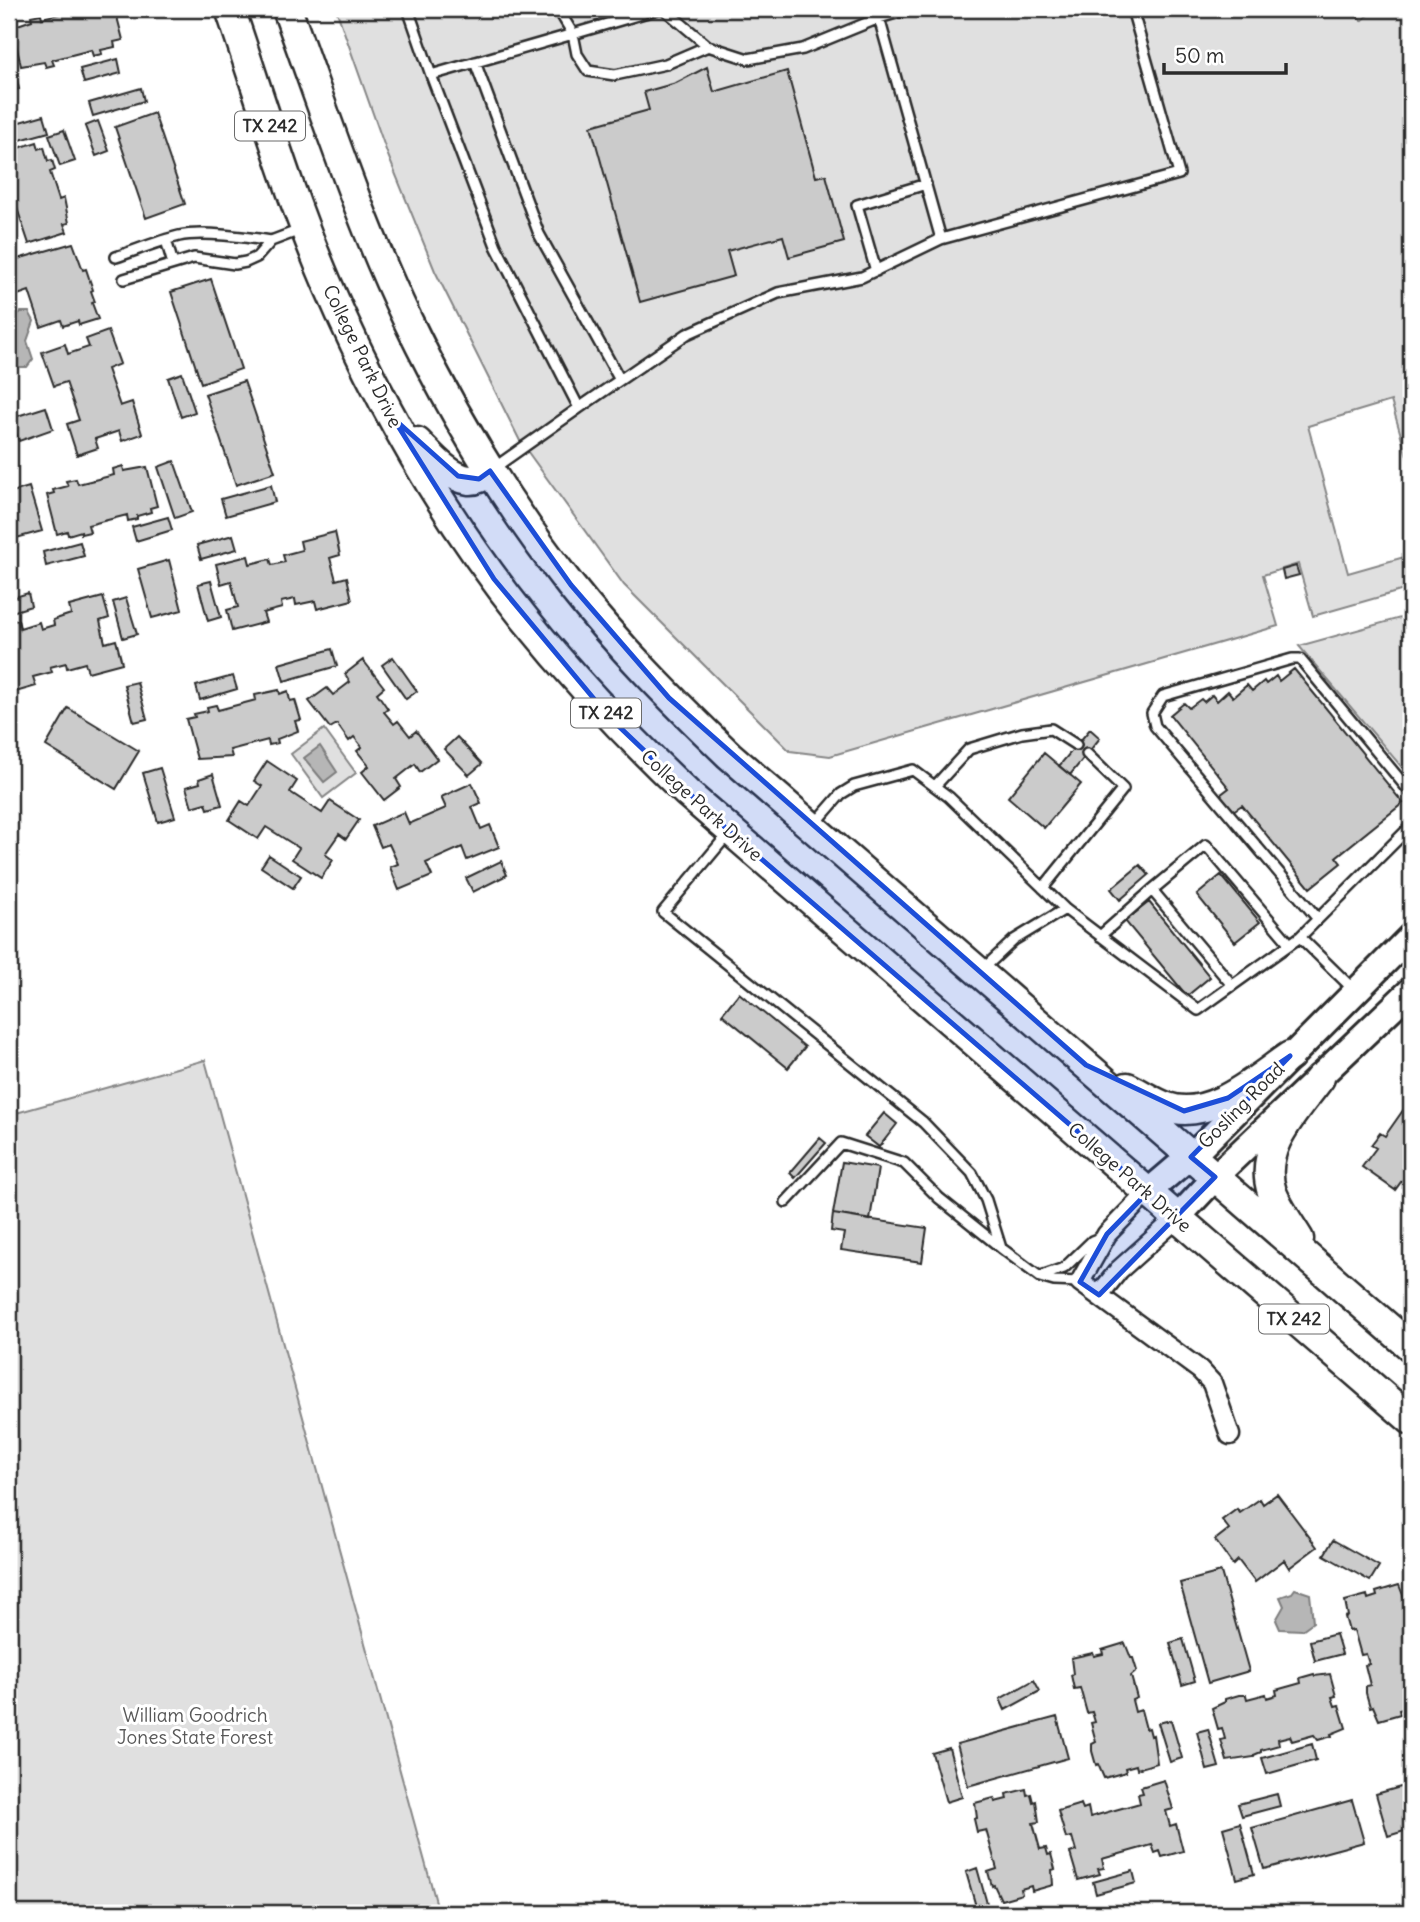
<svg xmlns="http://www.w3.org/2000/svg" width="1420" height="1922" font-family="Delius,sans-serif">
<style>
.green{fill:#e0e0e0;stroke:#868686;stroke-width:2}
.water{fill:#b6b6b6;stroke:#7e7e7e;stroke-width:2}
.building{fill:#cbcbcb;stroke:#2b2b2b;stroke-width:2}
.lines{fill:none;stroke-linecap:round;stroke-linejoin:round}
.lane-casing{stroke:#2b2b2b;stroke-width:14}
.street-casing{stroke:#2b2b2b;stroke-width:23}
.secondary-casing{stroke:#2b2b2b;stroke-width:30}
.primary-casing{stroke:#2b2b2b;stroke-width:33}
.lane{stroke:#fff;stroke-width:9}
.street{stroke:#fff;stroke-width:18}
.secondary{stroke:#fff;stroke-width:24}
.primary{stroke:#fff;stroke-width:28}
.marked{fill:#1d4ed8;fill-opacity:0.2;stroke:#1d4ed8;stroke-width:5;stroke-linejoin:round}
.labels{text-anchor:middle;stroke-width:6;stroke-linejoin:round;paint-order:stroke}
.shield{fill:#fff;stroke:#6b6b6b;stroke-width:2}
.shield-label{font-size:18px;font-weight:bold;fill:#2b2b2b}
.street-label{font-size:19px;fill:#2b2b2b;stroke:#fff}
.park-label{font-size:19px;fill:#585858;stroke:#fff}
</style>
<rect width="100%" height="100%" fill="#fff"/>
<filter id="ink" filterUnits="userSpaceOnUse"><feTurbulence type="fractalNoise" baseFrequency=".0143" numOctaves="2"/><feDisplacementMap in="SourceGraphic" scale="14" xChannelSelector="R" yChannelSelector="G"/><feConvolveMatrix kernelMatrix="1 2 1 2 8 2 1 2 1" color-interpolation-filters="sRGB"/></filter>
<g filter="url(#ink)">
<path class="green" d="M336 9H1350L1362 21 1373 9H1411V470L1391 401 1308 426 1348 573 1411 555V588L1313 616 1298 564 1263 575 1278 626 830 756 790 751 624 585 520 441 435 271 387 153Z
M1411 615V778L1299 646Z
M324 729 356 773 323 798 291 754Z
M205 1060 439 1913H9V1115Z"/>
<path class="water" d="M21 312H29L34 321 27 341 33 359 27 367H9V328L12 319Z
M320 746 337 772 324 782 304 758Z
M1295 1589 1310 1594 1313 1622 1302 1630 1280 1629 1276 1620 1284 1606 1280 1597 1292 1593Z"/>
<path class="building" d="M80 9H115L123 40 114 42 115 47 101 50 102 54 93 56 91 50 52 60 54 65 46 67 44 62 21 66 12 27 32 20 31 16 41 14 42 18Z
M9 45 19 89 9 92Z
M118 59 121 73 84 83 80 69Z
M707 67 714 92 787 71 816 177 826 175 844 242 789 257 783 236 727 251 734 276 640 302 591 126 649 110 644 92 676 83Z
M141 88 144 101 93 116 89 103Z
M154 113 185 204 146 218 115 127Z
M44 115 49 132 9 143V125Z
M98 121 109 151 96 156 85 126Z
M64 130 75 161 60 166 49 135Z
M37 142 39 149 44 147 48 161 52 160 55 170 50 172 59 200 64 198 69 223 64 224 67 232 29 244 9 184V151Z
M73 243 83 270 86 269 93 290 91 291 95 302 92 303 98 319 79 325 78 321 63 326 61 320 41 327 29 291 9 298V270L17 268 14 260Z
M211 279 241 369 201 383 171 292Z
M108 331 120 364 107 369 120 406 132 402 142 434 122 441 119 431 95 439 98 448 77 455 67 424 79 420 66 382 54 386 42 352 65 344 68 354 89 347 86 339Z
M182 373 195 412 181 417 168 378Z
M244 381 275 472 236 485 205 394Z
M46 407 53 429 19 441 11 418Z
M174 461 192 512 175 518 158 467Z
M123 466 124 471 147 467 157 506 150 508 151 512 137 516V519L128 521 127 515 88 525 90 532 81 534V531L68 535 67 531 57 534 47 495 54 493 53 490 68 486 66 481 76 479 78 484 114 475 113 469Z
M271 485 275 502 226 516 221 499Z
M29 487 42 531 9 540V493Z
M168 517 172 530 136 541 132 527Z
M335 532 340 555 330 558 336 580 347 577 352 600 317 609 315 601 296 605 295 599 281 602 282 608 263 613 266 622 232 631 227 610 238 607 231 581 221 584 216 564 248 556 250 564 270 559 272 565 285 562 283 555 302 550 300 541Z
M233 535 237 549 201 559 197 545Z
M80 542 84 556 46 566 43 552Z
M169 560 182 610 152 618 138 569Z
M1296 566 1299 575 1284 579 1282 570Z
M211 581 221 617 208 621 198 584Z
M28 593 31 606 9 613V599Z
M103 597 109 618 100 621 105 643 116 640 122 663 88 672 85 663 67 668 66 663 50 667 52 672 33 677 36 686 9 694V622L18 620 20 628 39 622 41 629 54 625 53 620 71 614 69 606Z
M126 598 137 634 123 638 113 602Z
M332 649 337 666 284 681 279 664Z
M393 657 417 691 406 699 382 665Z
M363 660 384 687 377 693 388 709 384 712 394 724 398 721 410 736 416 731 437 759 420 772 415 764 396 779 401 787 384 800 362 772 369 766 357 751 362 747 354 737 349 741 337 724 330 728 309 701 327 688 333 695 350 682 345 674Z
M1294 669 1403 803 1336 857 1341 863 1310 888 1242 805 1233 811 1220 795 1229 788 1170 715 1184 703 1189 708 1201 699 1204 702 1212 695 1217 701 1228 691 1233 697 1247 685 1252 691 1264 681 1266 684 1276 676 1279 681Z
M233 676 237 689 200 700 196 686Z
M137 682 147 719 134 722 124 685Z
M279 690 280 694 288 691 290 701 295 700 301 720 295 721 298 731 277 739 278 743 269 745 268 740 230 750 232 757 197 759 186 719 195 717 194 714 208 711 207 707 216 705 218 710 256 700 255 695Z
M68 708 139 751 116 789 46 746Z
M1090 729 1100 738 1070 775 1059 766Z
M457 737 482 764 469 775 444 749Z
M1044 753 1081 784 1044 828 1008 797Z
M267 761 297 781 290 792 322 813 330 801 359 820 346 839 339 834 325 854 333 860 321 878 292 859 299 848 266 827 258 839 229 820 241 801 249 806 262 786 254 781Z
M160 768 175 817 158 822 143 773Z
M213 774 222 805 208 809 206 803 192 807 186 787 200 783 199 779Z
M472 783 481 803 472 807 481 829 490 825 499 847 467 860 462 847 426 863 432 876 399 890 390 867 398 864 389 844 381 847 372 826 404 812 409 824 446 808 441 797Z
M269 855 301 876 293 888 261 867Z
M501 861 507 875 473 892 466 878Z
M1140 865 1149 875 1120 900 1111 889Z
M1221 875 1260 922 1235 942 1197 895Z
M1149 902 1210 977 1187 996 1125 921Z
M739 993 805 1047 788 1068 722 1014Z
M1411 1099V1172L1409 1171 1395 1190 1362 1167 1376 1148 1371 1145 1380 1133 1385 1136Z
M884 1113 897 1124 879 1147 865 1136Z
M820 1138 826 1143 795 1178 790 1173Z
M842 1162 878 1168 870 1220 833 1214Z
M833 1214 927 1228 922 1262 841 1250 844 1233 831 1231Z
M1277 1494 1317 1547 1289 1568 1284 1560 1255 1582 1238 1560 1233 1565 1215 1540 1229 1529 1222 1520 1237 1509 1240 1513 1260 1499 1263 1504Z
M1333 1540 1379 1566 1370 1581 1324 1555Z
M1221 1572 1249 1671 1208 1683 1180 1583Z
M1399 1585 1405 1600H1407L1411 1613 1405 1618 1411 1639 1406 1641 1411 1654V1711L1410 1707 1399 1710 1400 1714 1379 1720 1373 1706 1370 1707 1366 1693V1686L1370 1685 1365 1665 1369 1664 1366 1654 1361 1655 1354 1630 1349 1631 1345 1617 1348 1616 1345 1601 1367 1595 1368 1599 1377 1596 1376 1592Z
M1336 1634 1342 1654 1315 1661 1310 1641Z
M1183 1639 1195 1681 1182 1685 1170 1643Z
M1125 1643 1131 1658H1133L1137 1671 1131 1676 1137 1698 1132 1700 1135 1712 1141 1710 1146 1729 1149 1728 1151 1736 1153 1735 1157 1763 1137 1769 1136 1765 1125 1768 1126 1772 1104 1778 1098 1764 1096 1765 1092 1751V1744L1096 1742 1091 1723 1095 1722 1092 1712 1087 1713 1080 1688 1074 1689 1071 1675 1073 1674 1071 1658 1093 1653 1094 1656 1103 1654 1102 1650Z
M1314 1674 1315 1676 1330 1674 1336 1696 1332 1697 1335 1706 1339 1705 1346 1728 1331 1734 1332 1736 1318 1740 1314 1735 1292 1741 1290 1736 1278 1739 1279 1745 1261 1750V1752L1254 1755V1757L1227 1761 1221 1740 1225 1739 1222 1728 1218 1729 1212 1708 1225 1702V1699L1239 1695H1246L1247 1699 1266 1694 1267 1698 1277 1695 1276 1690 1301 1683 1300 1678Z
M1034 1680 1040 1691 1005 1710 1000 1699Z
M1057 1717 1068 1758 968 1786 957 1744Z
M1171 1720 1182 1758 1170 1762 1158 1723Z
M1208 1729 1219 1767 1207 1770 1197 1732Z
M1312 1744 1316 1760 1267 1774 1262 1758Z
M949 1748 962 1797 946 1802 932 1753Z
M1164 1780 1173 1809 1166 1811 1170 1826 1176 1824 1183 1851 1162 1857 1160 1851 1155 1853 1152 1845 1102 1859 1104 1868 1098 1869 1100 1874 1078 1880 1070 1853 1076 1851 1072 1837 1066 1838 1058 1811 1081 1804 1083 1809 1088 1807 1090 1817 1140 1803 1138 1794 1143 1793 1141 1787Z
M1411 1784V1829L1388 1836 1376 1794Z
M1026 1789 1027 1795 1031 1794 1033 1802 1036 1801 1039 1822 1033 1823 1040 1849 1046 1848 1048 1855 1051 1854 1055 1869 1052 1870 1053 1885 1032 1891 1031 1886 1021 1889 1022 1894 1001 1900 994 1885 992 1886 988 1872 997 1869 986 1830 977 1832 974 1819 977 1818 975 1803 994 1798 995 1802 1007 1799 1006 1794Z
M1277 1794 1280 1806 1242 1816 1238 1804Z
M1352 1800 1364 1842 1264 1869 1252 1828Z
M1240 1823 1254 1874 1237 1879 1223 1828Z
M977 1868 988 1907 977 1910 966 1872Z
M1133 1871 1136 1883 1096 1894 1093 1882Z"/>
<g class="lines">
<defs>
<path id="lane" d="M408 9 431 75
M658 9 573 34 577 54 588 71 615 75 666 64 708 46
M879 18 910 9
M475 62 539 234 620 380
M941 239 1179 174 1132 9
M166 240 173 264
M116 257C137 250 158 241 179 236 201 231 248 237 271 241
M876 271 857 205 926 184
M124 279 194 258 235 264 246 262 257 257 271 241 300 230
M579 408 687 334 778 293 862 277 941 239 879 18 803 49 748 59 708 46 664 9
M494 468 579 408 496 246 431 75 573 34 558 9
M935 786 969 749 1022 733 1051 729 1076 745
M814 825 841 794 854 786 913 770 949 797 1065 909 1198 1010 1300 937 1354 990
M729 833 663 912 923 1122 972 1173 986 1200 1001 1248 1040 1277 1054 1281 1080 1282
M1043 888 1123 789 1087 754
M1152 890 1206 845 1290 944
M1318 919 1155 726 1152 713 1163 696 1292 659H1300L1411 793
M1100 936 1152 890 1232 985
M1300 937 1411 826
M983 969 1014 940 1065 909
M786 1202 841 1143 904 1163 939 1198 1000 1247
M1041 1276 1064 1268 1092 1241 1102 1237"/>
<path id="street" d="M1148 1192 1107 1234 1080 1282 1200 1370 1212 1383 1230 1435
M1099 1295 1119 1270 1177 1218"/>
<path id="secondary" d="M1148 1192 1202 1146 1411 936
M1177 1218 1226 1166 1411 990"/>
<path id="primary" d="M230 9C261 100 289 195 327 283 378 402 444 518 525 619 575 681 629 738 687 793L1411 1420
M287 9C325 113 359 219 407 319 452 413 506 503 570 585 618 646 673 701 729 755L1411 1347
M417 442C430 455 449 478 469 480 477 481 484 476 490 471
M1127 1087C1140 1093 1153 1102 1167 1107 1210 1122 1257 1078 1290 1056
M1299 1239C1290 1224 1278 1208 1272 1192 1257 1148 1296 1111 1320 1078"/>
</defs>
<use href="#lane" class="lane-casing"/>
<use href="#street" class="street-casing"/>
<use href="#secondary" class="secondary-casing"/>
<use href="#primary" class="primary-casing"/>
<use href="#lane" class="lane"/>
<use href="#street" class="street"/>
<use href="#secondary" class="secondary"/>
<use href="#primary" class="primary"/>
</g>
</g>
<path class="marked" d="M393 418 458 476 479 479 490 471 571 585 669 698 1086 1065 1184 1111 1228 1098 1290 1056 1191 1157 1215 1177 1099 1295 1080 1282 1107 1234 1148 1192 730 832 610 718 494 579Z"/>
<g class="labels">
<g class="shield">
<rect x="235" y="111.5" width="70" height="29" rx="5"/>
<rect x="571" y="698.5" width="70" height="29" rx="5"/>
<rect x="1259" y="1304.5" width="70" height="29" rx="5"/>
</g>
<g class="shield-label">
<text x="270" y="132">TX 242</text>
<text x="606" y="719">TX 242</text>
<text x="1294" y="1325">TX 242</text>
</g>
<g class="street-label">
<text transform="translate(363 356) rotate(64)" y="7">College Park Drive</text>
<text transform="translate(702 805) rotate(42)" y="7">College Park Drive</text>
<text transform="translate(1241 1105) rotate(-45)" y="7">Gosling Road</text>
<text transform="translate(1130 1177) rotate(41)" y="7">College Park Drive</text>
</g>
<g class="park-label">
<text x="195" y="1722">William Goodrich<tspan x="195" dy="22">Jones State Forest</tspan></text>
</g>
</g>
<rect width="1420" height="1922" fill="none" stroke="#fff" stroke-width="35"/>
<rect x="18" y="18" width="1385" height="1887" fill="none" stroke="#2b2b2b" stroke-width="2.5" filter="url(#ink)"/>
<path d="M1164 63v10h122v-10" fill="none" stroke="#2b2b2b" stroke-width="3.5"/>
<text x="1175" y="63" font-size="21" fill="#2b2b2b" stroke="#ffffff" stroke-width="5" paint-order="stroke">50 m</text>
</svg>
